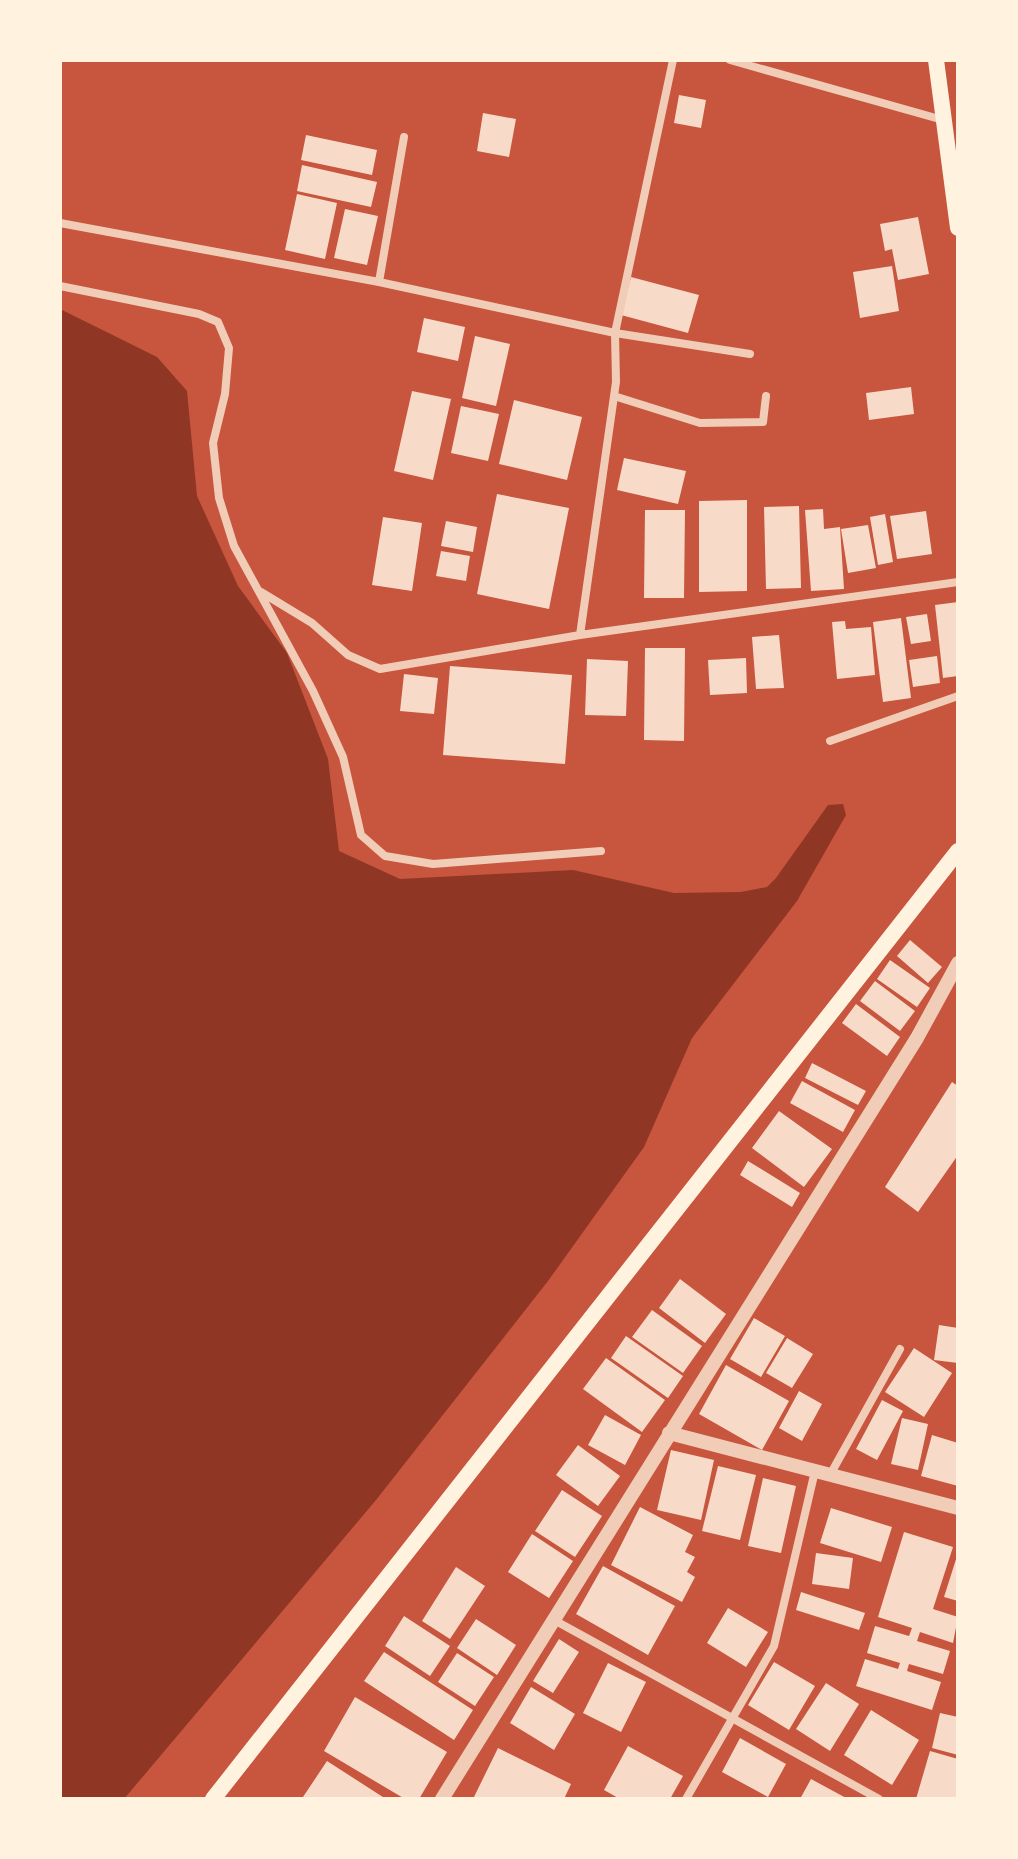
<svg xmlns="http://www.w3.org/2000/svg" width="1018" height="1859" font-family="Arial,sans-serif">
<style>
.water{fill:#8f3625}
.building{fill:#f7dbc8}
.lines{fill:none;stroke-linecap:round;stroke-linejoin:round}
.minor{stroke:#f1ccb7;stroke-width:8}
.tertiary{stroke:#f1ccb7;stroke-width:14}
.secondary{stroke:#fff3e0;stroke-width:16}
</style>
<rect width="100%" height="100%" fill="#c8553d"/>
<path class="water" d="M60 309 157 357 187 391 197 496 238 586 287 653 328 759 339 851 400 879 573 870 674 893 741 892 767 887 776 878 828 805 843 804 846 815 797 901 692 1038 644 1147 548 1281 376 1500 124 1799H60Z"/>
<path class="building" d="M679 95 706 100 701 128 674 123Z
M483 113 516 119 509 157 477 151Z
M306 135 377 150 372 175 301 160Z
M302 165 377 182 371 207 297 191Z
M297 194 337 203 325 259 285 250Z
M345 209 378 216 367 265 334 258Z
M918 217 929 274 898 280 892 249 885 251 880 224Z
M892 266 899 311 860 318 853 272Z
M631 277 699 295 688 333 621 315Z
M424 318 465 327 458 361 417 352Z
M475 336 510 344 496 406 462 398Z
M911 387 914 414 869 420 866 393Z
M412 391 451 399 433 480 394 471Z
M514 400 582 417 567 480 499 464Z
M461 406 499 414 488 461 451 453Z
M624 458 686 471 678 504 617 490Z
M497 494 569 508 549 609 477 594Z
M747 500V591L699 592V501Z
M799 506 801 588 766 589 764 507Z
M823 509 824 529 840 527 844 589 811 591 805 510Z
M645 510H685L684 598H644Z
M926 511 932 554 897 559 890 516Z
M885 514 893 562 878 565 870 517Z
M383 517 422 523 412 591 372 585Z
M446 521 477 527 473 552 441 546Z
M868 525 876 568 848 573 841 529Z
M441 551 470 556 466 581 436 576Z
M958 602V676L943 678 935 605Z
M927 614 931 641 911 644 906 617Z
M901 618 911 698 883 702 873 622Z
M845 621 846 629 871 627 875 675 837 679 832 622Z
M779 635 784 688 756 689 752 637Z
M645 648H685L684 741 644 740Z
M937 656 940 683 913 687 909 660Z
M746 658 747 693 710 695 708 660Z
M587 659 628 661 626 716 585 715Z
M450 666 572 675 565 764 443 755Z
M404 674 438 678 434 714 400 711Z
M910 940 942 967 928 983 897 956Z
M890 960 930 988 917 1007 877 979Z
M875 981 915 1011 900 1031 860 1001Z
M856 1004 900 1037 887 1056 842 1023Z
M812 1063 866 1091 858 1105 805 1078Z
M802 1081 855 1110 843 1132 790 1103Z
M952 1082 958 1086V1155L918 1212 885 1187Z
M779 1111 832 1149 804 1187 752 1148Z
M748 1161 800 1193 792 1207 740 1175Z
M680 1279 726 1314 705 1343 659 1308Z
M652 1310 702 1346 683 1373 632 1337Z
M754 1318 785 1336 761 1377 730 1359Z
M939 1325 958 1328V1363L934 1360Z
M626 1336 683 1376 668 1398 611 1358Z
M787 1338 813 1354 792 1388 766 1373Z
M914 1348 952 1373 924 1417 885 1392Z
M606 1358 665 1400 642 1432 583 1389Z
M726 1365 789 1401 762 1450 699 1414Z
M799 1391 822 1404 802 1441 779 1428Z
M882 1400 903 1411 877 1460 856 1449Z
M605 1415 641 1435 625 1465 588 1445Z
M902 1418 928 1424 918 1470 891 1464Z
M932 1435 958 1443V1486L921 1476Z
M578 1445 620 1476 598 1506 556 1475Z
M671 1450 714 1460 701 1520 657 1510Z
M718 1466 756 1475 740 1540 702 1531Z
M763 1478 796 1486 781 1553 748 1546Z
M562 1490 602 1516 575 1557 535 1531Z
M640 1507 693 1535 685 1552 695 1557 687 1572 695 1577 682 1602 611 1565Z
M831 1508 892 1527 881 1562 820 1543Z
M904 1532 953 1547 933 1609 958 1617 953 1643 920 1632 917 1641 950 1651 943 1674 909 1664 907 1671 941 1682 932 1710 856 1686 865 1659 898 1669 900 1663 867 1653 875 1626 909 1636 912 1628 878 1617Z
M532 1534 573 1561 549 1598 508 1572Z
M816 1553 853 1558 849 1589 812 1584Z
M958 1553V1601L944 1597Z
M603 1566 675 1606 648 1655 576 1614Z
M456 1567 485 1586 450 1639 422 1621Z
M801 1592 865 1613 859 1630 796 1610Z
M728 1608 768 1632 746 1667 707 1643Z
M404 1616 450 1646 430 1676 385 1646Z
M476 1619 516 1645 497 1675 457 1648Z
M559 1639 579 1652 553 1693 533 1681Z
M384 1652 473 1710 454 1740 364 1681Z
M457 1653 494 1677 475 1706 438 1682Z
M774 1662 815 1686 789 1730 748 1705Z
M608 1663 646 1682 621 1732 583 1713Z
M826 1683 859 1704 830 1751 796 1729Z
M531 1687 575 1714 554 1750 510 1723Z
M355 1697 447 1752 419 1799H405L324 1751Z
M871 1710 919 1740 892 1785 844 1755Z
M940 1713 958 1717V1755L932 1748Z
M740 1738 786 1764 768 1797 722 1772Z
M628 1746 683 1776 670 1799H620L604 1790Z
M498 1748 571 1784 564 1799H473Z
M930 1751 958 1759 957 1799H916Z
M327 1761 386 1799 303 1797Z
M811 1779 848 1799H800Z"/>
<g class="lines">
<path class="minor" d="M730 60 943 120
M60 223 379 282 615 333 750 354
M379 282 404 137
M60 286 199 314 218 322 229 348 225 394 213 443 219 498 234 546 313 691 343 757 361 835 385 856 433 864 601 851
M614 396 700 423 763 422 766 396
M261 592 312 623 348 655 380 669 580 635 958 582
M580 635 616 382 615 333 673 60
M830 741 958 696
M830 1475 900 1349
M554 1620 879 1799
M686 1799 774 1646 815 1471"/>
<path class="tertiary" d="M669 1433 958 1508
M442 1799 917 1038 958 963"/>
<path class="secondary" d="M936 60 958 228
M213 1799 958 851"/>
</g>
<rect width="1018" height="1859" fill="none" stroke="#fff3e0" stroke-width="124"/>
</svg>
